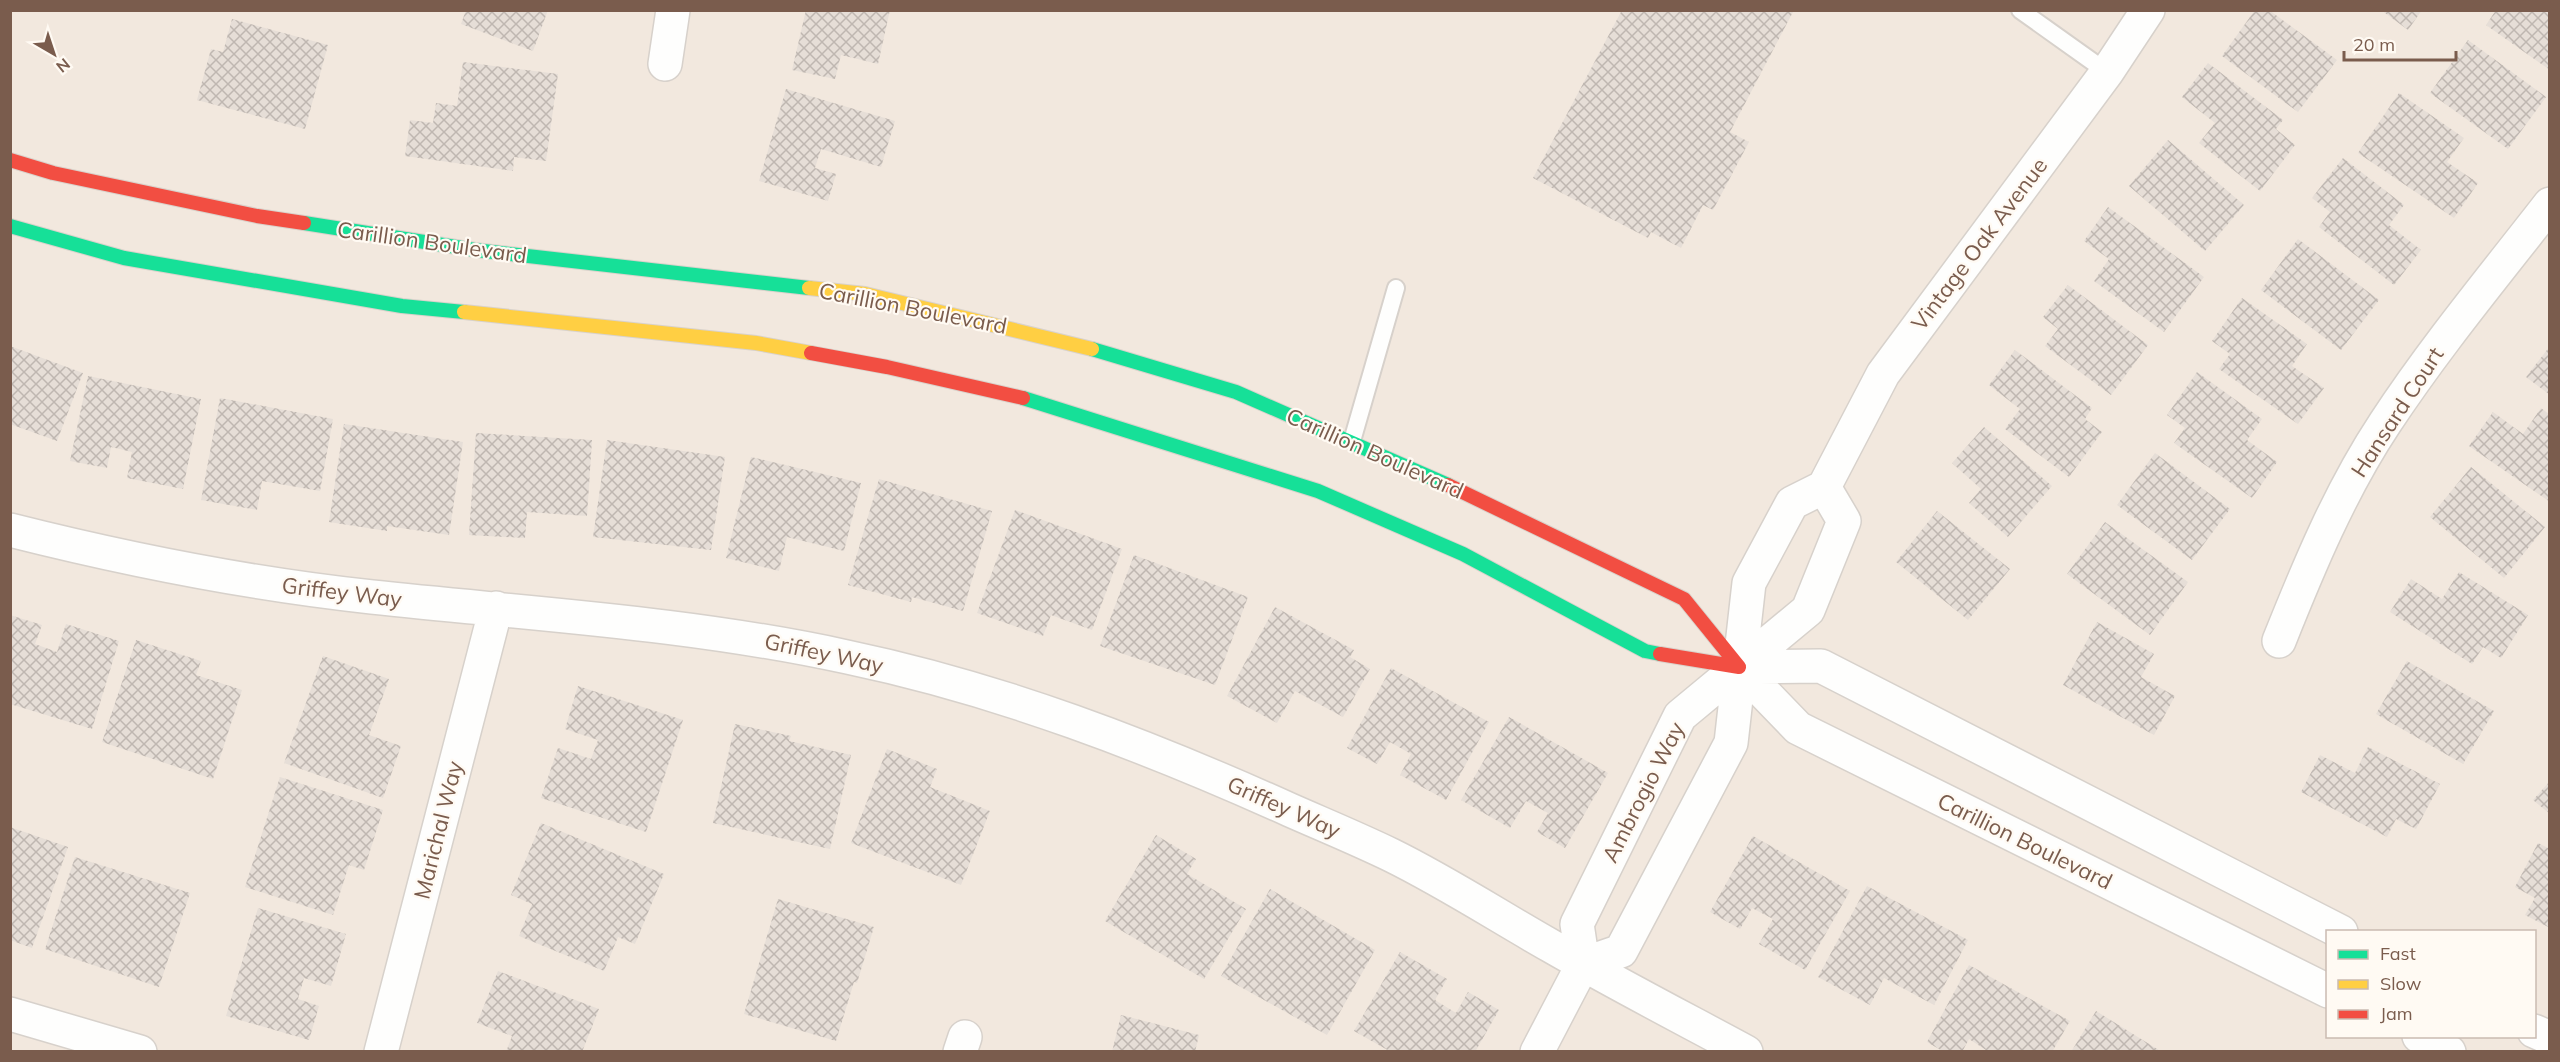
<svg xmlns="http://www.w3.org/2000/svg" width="2560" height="1062" font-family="Mulish,sans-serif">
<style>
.residential{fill:#f2e8de;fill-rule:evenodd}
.building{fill:url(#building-cross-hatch)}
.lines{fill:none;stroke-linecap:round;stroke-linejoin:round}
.lane-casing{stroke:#d7d1cb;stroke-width:20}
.street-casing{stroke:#d7d1cb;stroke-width:36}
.fast-casing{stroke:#d9d2cb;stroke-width:16}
.slow-casing{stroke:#d9d2cb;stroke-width:16}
.jam-casing{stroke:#d9d2cb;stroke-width:16}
.lane{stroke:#fefefd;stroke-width:16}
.street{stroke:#fefefd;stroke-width:33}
.fast{stroke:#16e098;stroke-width:14}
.slow{stroke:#ffcf43;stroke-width:14}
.jam{stroke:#f24e42;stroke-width:14}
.labels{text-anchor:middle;stroke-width:4.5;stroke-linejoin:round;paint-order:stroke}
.street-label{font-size:22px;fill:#7a5c4d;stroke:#fffaf3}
</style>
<defs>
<pattern id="building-cross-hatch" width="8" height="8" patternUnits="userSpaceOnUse" patternTransform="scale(1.5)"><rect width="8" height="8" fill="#e6ded7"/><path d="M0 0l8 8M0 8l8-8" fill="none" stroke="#bfb7b1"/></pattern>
</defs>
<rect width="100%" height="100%" fill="#f9f5f0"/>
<path class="residential" d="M10 11H2549V1051H11ZM2328 932H2534V1036H2328Z"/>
<path class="building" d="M466 10H548L533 51 461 24Z
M806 10H890L878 64 841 55 835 79 792 70Z
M1622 10H1794L1730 132 1749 142 1713 210 1703 205 1681 248 1651 232 1648 238 1533 178Z
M2255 10H2269L2337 60 2298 112 2222 56Z
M2381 10H2422L2408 30Z
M2496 10H2550V70L2486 25Z
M232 19 328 45 305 129 197 100 211 49 223 52Z
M2468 40 2546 97 2508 149 2430 93Z
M463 62 558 74 546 161 514 157 513 171 405 156 410 120 433 123 436 103 457 106Z
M2208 63 2283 120 2276 129 2295 145 2260 191 2199 143 2215 123 2182 97Z
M786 89 895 121 881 167 821 149 815 168 836 174 828 201 759 181Z
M2399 93 2464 138 2447 162 2478 183 2454 218 2358 153Z
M2168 140 2244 205 2205 251 2129 186Z
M2343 158 2404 205 2389 225 2421 250 2394 285 2319 227 2330 212 2312 198Z
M2108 207 2204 277 2164 332 2094 281 2109 259 2084 241Z
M2298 239 2379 300 2341 350 2261 290Z
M2068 285 2148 345 2111 395 2045 346 2058 329 2043 317Z
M2242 298 2307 344 2292 366 2324 388 2298 424 2219 369 2230 354 2212 341Z
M10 346 83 373 57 441 10 424Z
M2550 346V395L2526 377Z
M2015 350 2092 408 2085 419 2102 432 2069 477 2005 429 2020 409 1989 385Z
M2197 372 2262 419 2247 440 2277 462 2252 498 2174 443 2185 428 2167 415Z
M88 376 201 399 183 489 127 478 132 452 111 447 107 468 70 461Z
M220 398 333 419 320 491 262 481 257 510 201 500Z
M2541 408 2550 415V502L2469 446 2493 412 2523 434Z
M344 424 463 442 449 535 387 526V531L329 522Z
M1984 427 2052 486 2008 537 1969 503 1981 489 1952 463Z
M476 433 592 440 587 516 527 512 525 538 469 535Z
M607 440 725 457 711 550 593 537Z
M2155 453 2230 509 2192 560 2117 505Z
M751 457 861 483 844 551 787 537 779 571 726 558Z
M2471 467 2545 527 2504 578 2430 517Z
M879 479 992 511 963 611 912 597 911 602 848 585Z
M1015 510 1122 549 1092 630 1051 615 1043 636 977 613Z
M1937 511 2010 569 1968 620 1896 562Z
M2105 522 2188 582 2150 635 2067 574Z
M1134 555 1248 597 1215 685 1100 646Z
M2459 572 2528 615 2501 658 2483 647 2472 664 2390 612 2411 579 2442 599Z
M1275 607 1354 650 1350 657 1370 669 1343 717 1295 691 1277 723 1227 696Z
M10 615 42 625 35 644 57 652 66 624 119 641 92 729 10 704Z
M2097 622 2154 654 2141 677 2175 696 2154 735 2063 685Z
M136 640 201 661 196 675 242 690 213 779 102 742Z
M323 656 389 679 369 735 401 746 383 798 284 763Z
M2407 661 2494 711 2463 764 2376 714Z
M1391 668 1489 722 1446 800 1400 775 1411 754 1390 742 1377 764 1347 748Z
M578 686 683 720 646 832 541 798 558 748 591 759 598 740 565 729Z
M1509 717 1608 773 1565 848 1537 832 1548 813 1526 801 1510 828 1461 800Z
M735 724 791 736 789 741 851 755 830 849 713 823Z
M2368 747 2440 784 2416 829 2396 819 2387 837 2301 792 2320 755 2355 773Z
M887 749 937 769 930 787 990 811 961 885 851 843Z
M280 777 383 810 364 870 349 865 333 915 245 887Z
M2550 781V814L2533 800Z
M541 823 664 874 635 944 618 937 604 971 519 936 532 904 511 895Z
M10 827 68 847 32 948 10 940Z
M1156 835 1196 859 1187 874 1246 909 1204 979 1105 921Z
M1753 836 1850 891 1805 970 1759 944 1773 919 1752 908 1740 929 1710 912Z
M2538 843 2550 849V928L2525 915 2535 898 2515 887Z
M75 857 190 893 159 987 45 949Z
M1867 886 1968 940 1934 1005 1884 978 1870 1005 1818 977Z
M1270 889 1375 950 1327 1035 1221 976Z
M778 899 874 927 857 983 854 982 836 1041 744 1014Z
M258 908 346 934 331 986 304 978 298 999 319 1006 309 1040 226 1016Z
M1400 952 1447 979 1435 1000 1456 1013 1468 992 1499 1010 1475 1052H1391L1354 1031Z
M1969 965 2070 1021 2052 1052H1989L1969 1039 1962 1052H1944L1927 1042Z
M498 971 599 1009 582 1052H506L512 1036 477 1023Z
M2096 1011 2162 1052H2071Z
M1121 1015 1199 1035 1195 1052H1112Z"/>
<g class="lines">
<defs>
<path id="lane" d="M2020 10 2107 72
M1352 441 1396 288"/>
<path id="street" d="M665 64 673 10
M10 530C129 560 251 584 372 597 531 614 691 623 847 657 1000 689 1148 746 1290 810 1324 825 1358 839 1391 855 1446 882 1498 916 1551 946 1615 983 1681 1017 1746 1052
M2279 641C2309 566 2340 491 2385 423 2435 347 2494 276 2550 204
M1739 667 1798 728 2328 991
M1739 667 1821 666 2341 932
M1583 964 1621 951 1731 743 1749 583 1792 503 1824 487 1883 374 2107 72 2148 10
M10 1014 140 1052
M2534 1031 2550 1038
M2419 1036 2449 1052
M381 1052 496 608
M960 1052 965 1037
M1537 1052 1583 964 1577 924 1680 716 1808 610 1844 521 1824 487"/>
<path id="fast" d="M304 223 475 250 809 288
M10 226 124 258 402 306 464 312
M1092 349 1236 392 1448 485
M1023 398 1318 491 1463 554 1645 651 1660 654"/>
<path id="slow" d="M809 288 865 294 1092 349
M464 312 756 343 811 353"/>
<path id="jam" d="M10 160 53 173 257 216 304 223
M811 353 887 367 1023 398
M1448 485 1684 599 1739 667
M1660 654 1739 667"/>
</defs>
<use href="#lane" class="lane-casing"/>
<use href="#street" class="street-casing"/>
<use href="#fast" class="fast-casing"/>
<use href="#slow" class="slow-casing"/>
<use href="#jam" class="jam-casing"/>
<use href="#lane" class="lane"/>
<use href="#street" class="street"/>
<use href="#fast" class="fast"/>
<use href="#slow" class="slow"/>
<use href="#jam" class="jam"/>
</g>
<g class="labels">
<g class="street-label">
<text transform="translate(432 242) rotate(8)" y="8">Carillion Boulevard</text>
<text transform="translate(1979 244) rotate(-53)" y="8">Vintage Oak Avenue</text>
<text transform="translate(913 308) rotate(11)" y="8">Carillion Boulevard</text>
<text transform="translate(2397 412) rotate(-57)" y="8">Hansard Court</text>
<text transform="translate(1375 453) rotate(24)" y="8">Carillion Boulevard</text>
<text transform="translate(342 592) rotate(7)" y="8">Griffey Way</text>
<text transform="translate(824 653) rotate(12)" y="8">Griffey Way</text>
<text transform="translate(1643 792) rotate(-63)" y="8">Ambrogio Way</text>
<text transform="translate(1284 807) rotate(24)" y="8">Griffey Way</text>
<text transform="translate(438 830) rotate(-76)" y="8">Marichal Way</text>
<text transform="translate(2025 841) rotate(26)" y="8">Carillion Boulevard</text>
</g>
</g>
<rect width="2560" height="1062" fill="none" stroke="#7a5c4d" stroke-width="24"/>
<rect x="2326" y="930" width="210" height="108" fill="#fffaf3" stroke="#cabbb1" stroke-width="1.5"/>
<rect x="2338" y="950" width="30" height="9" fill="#16e098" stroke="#cabbb1" stroke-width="1.5"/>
<text x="2380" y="960" font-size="18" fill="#7a5c4d">Fast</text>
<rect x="2338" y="980" width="30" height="9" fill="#ffcf43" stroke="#cabbb1" stroke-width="1.5"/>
<text x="2380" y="990" font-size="18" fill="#7a5c4d">Slow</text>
<rect x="2338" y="1010" width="30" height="9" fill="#f24e42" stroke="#cabbb1" stroke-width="1.5"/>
<text x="2380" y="1020" font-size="18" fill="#7a5c4d">Jam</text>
<g transform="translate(54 54) rotate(141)" stroke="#fffaf3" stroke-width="4.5" paint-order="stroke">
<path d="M0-4.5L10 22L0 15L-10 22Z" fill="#7a5c4d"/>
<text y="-9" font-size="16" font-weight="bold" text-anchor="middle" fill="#7a5c4d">N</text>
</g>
<path d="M2344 51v9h112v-9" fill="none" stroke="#7a5c4d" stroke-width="3"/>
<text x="2353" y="51" font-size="18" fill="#7a5c4d" stroke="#fffaf3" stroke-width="4.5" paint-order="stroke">20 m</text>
</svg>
